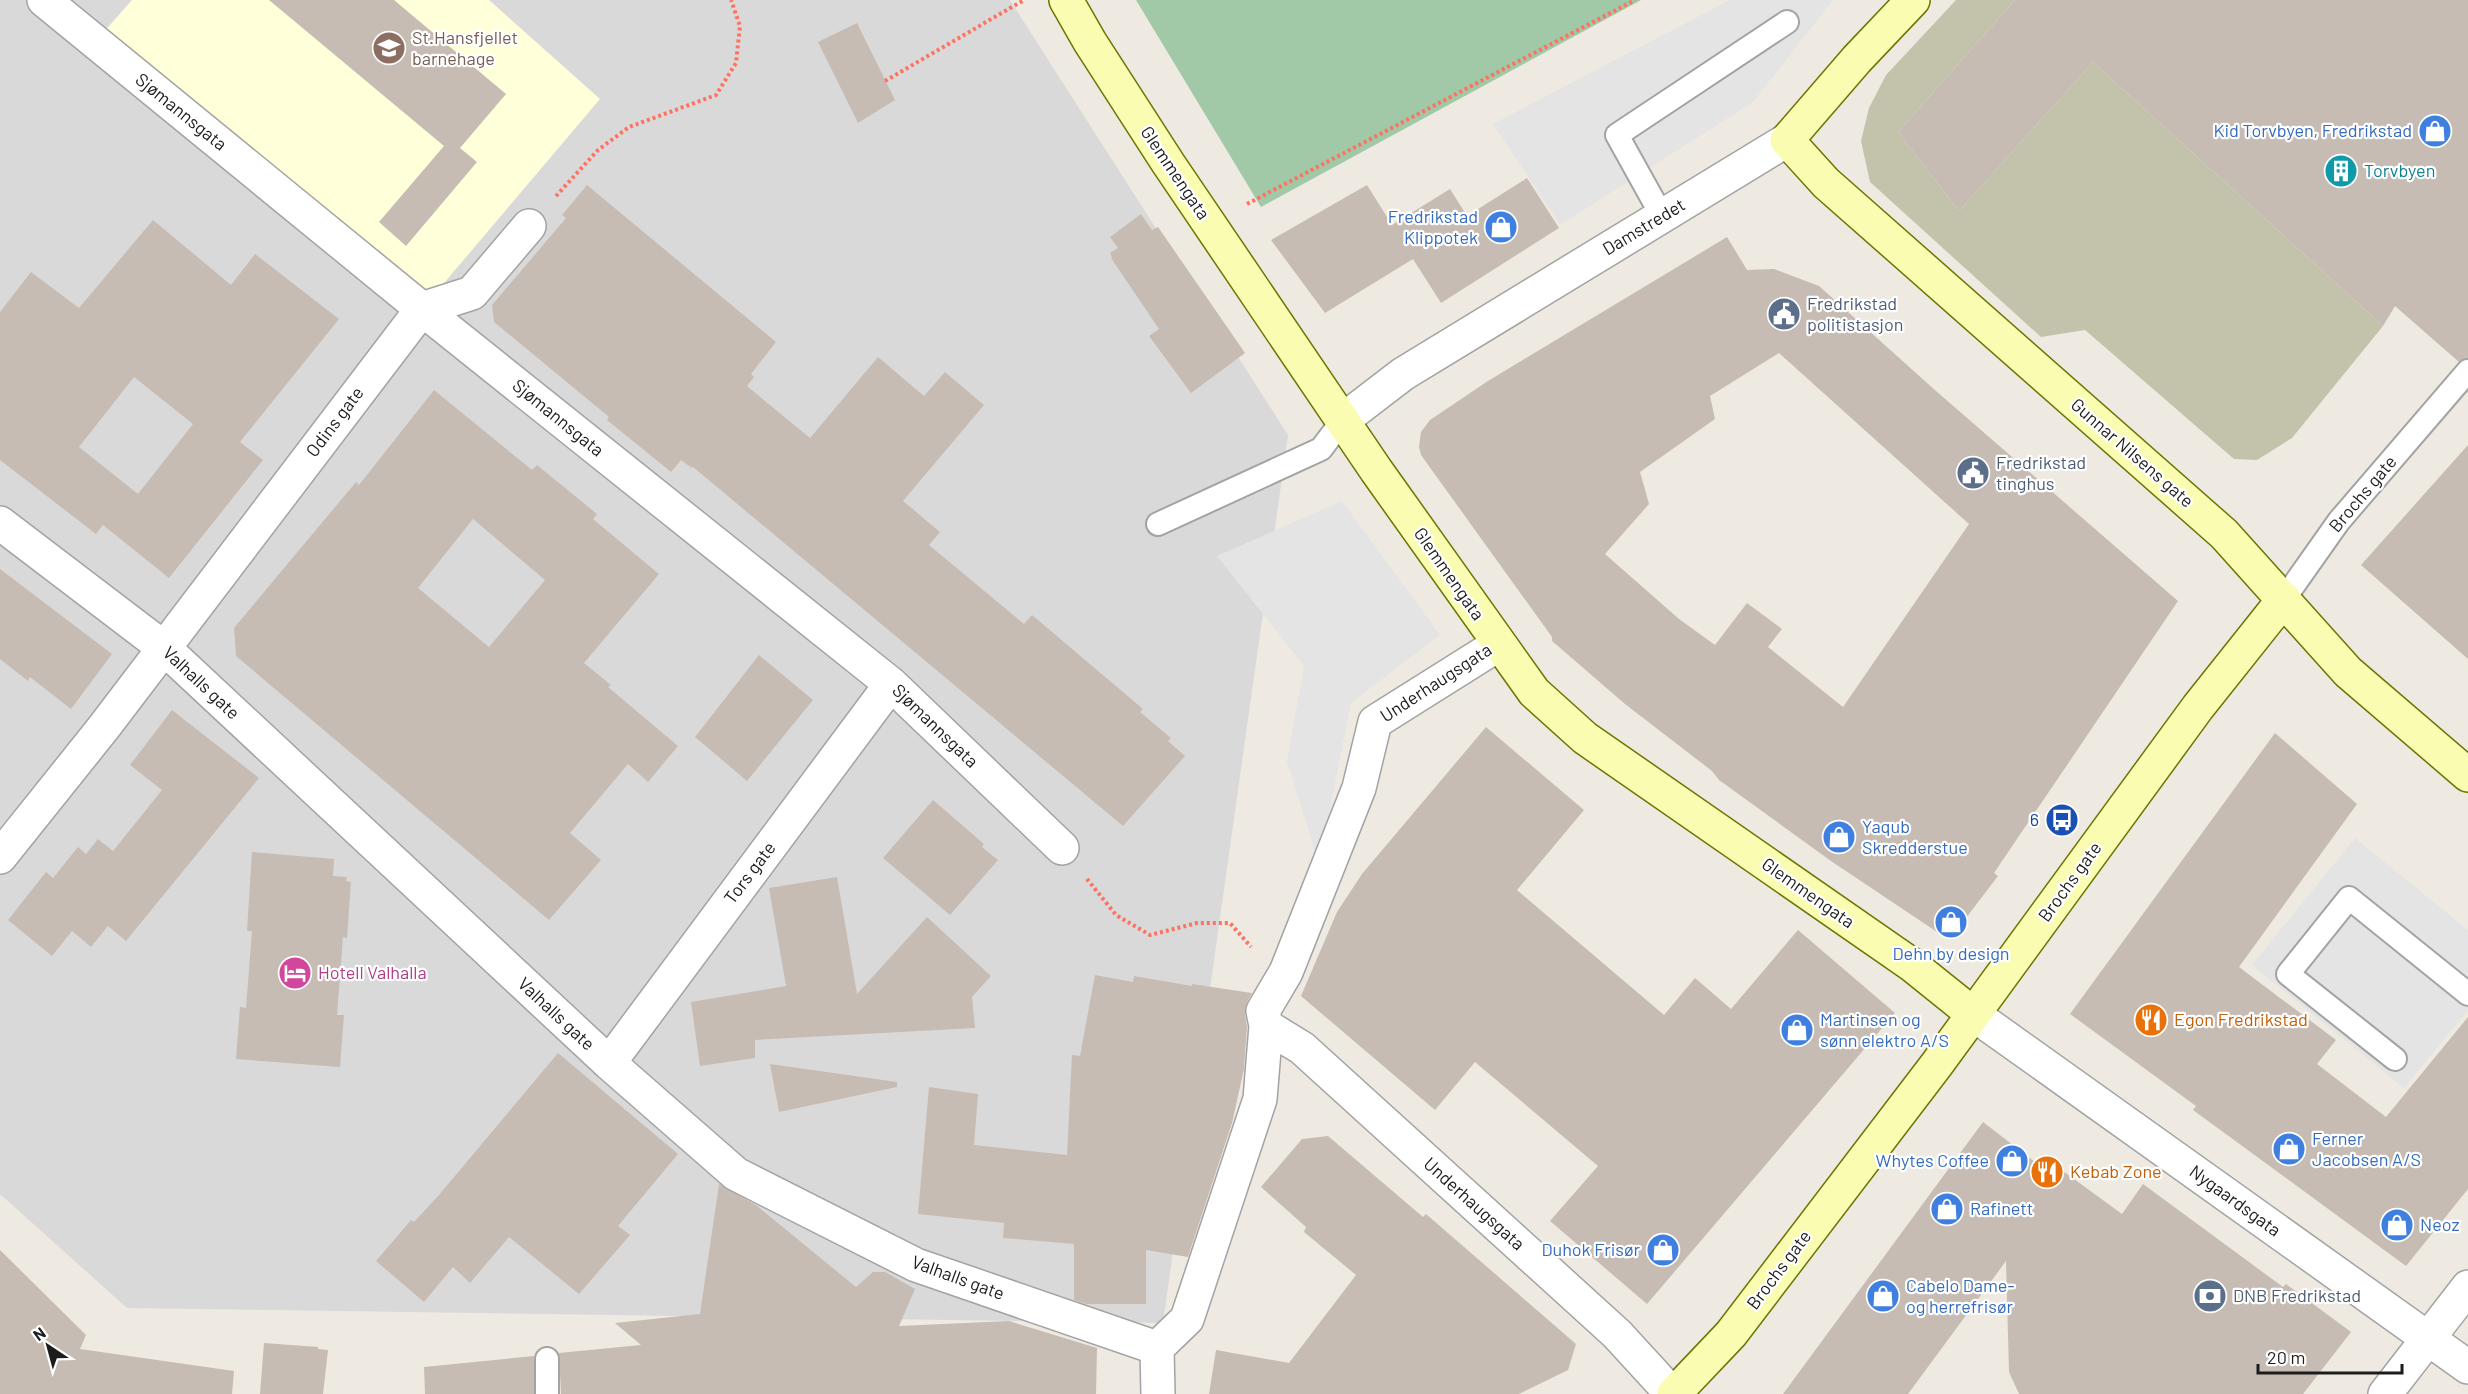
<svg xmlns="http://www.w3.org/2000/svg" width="2468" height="1394" font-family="Barlow,sans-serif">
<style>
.residential{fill:#dad9d9}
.education{fill:#ffffd9}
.construction{fill:#c3c3ac}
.cemetery{fill:#a1c8a7}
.parking{fill:#e4e4e4}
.building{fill:#c6bcb4;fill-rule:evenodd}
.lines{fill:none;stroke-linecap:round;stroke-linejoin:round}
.lane-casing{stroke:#a3a3a3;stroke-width:26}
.street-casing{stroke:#a3a3a3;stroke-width:36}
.secondary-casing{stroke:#6a7600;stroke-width:36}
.path{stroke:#ff7161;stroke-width:4;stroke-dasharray:3 3;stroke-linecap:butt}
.lane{stroke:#fff;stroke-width:22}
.street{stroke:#fff;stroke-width:33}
.secondary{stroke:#f9fcb1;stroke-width:33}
.labels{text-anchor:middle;stroke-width:4.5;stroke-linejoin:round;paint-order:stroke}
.education-label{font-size:18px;fill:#785e54;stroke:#fff;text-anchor:start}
.street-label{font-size:18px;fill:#1c1c1c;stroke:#fff}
.shop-label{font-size:18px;fill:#366cbe;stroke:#fff;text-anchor:start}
.culture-label{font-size:18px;fill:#0d838f;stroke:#fff;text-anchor:start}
.service-label{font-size:18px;fill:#4e5e75;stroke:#fff;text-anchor:start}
.transit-label{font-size:18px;fill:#164399;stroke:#fff;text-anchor:end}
.hotel-label{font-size:18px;fill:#b23c85;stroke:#fff;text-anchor:start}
.food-label{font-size:18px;fill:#c56008;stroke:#fff;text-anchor:start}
</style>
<rect width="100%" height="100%" fill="#eeeae1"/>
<path class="residential" d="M0 0H1010L1288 435 1163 1323 127 1308 0 1194Z"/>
<path class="education" d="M132 0H489L600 99 422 309 95 42Z"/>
<path class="construction" d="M1956 0H2015L1898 132 1959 211 2093 62 2383 326 2292 438 2257 460 2234 459 2085 330 2041 337 1870 182 1861 141 1869 108 1886 75Z"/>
<path class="cemetery" d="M1136 0H1641L1261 207Z"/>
<path class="parking" d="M1730 0H1833L1753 102 1560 225 1493 124Z
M1342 501 1440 635 1351 703 1319 864 1287 761 1304 666 1217 556Z
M2355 838 2468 930V1010L2404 1088 2252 965Z"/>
<path class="building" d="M269 0H394L506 94 460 148 477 162 406 246 379 222 444 146Z
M2015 0H2468V358L2459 362 2395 306 2383 326 2093 62 1959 211 1898 132Z
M857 23 895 100 858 123 818 42Z
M1527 178 1559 228 1441 303 1413 259 1325 313 1271 240 1367 185 1392 225 1450 189 1467 216Z
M587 185 776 342 751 374 754 377 747 386 810 438 878 357 924 396 945 372 984 405 903 501 940 532 929 545 1024 624 1032 615 1143 709 1140 712 1171 738 1168 741 1185 756 1123 826 693 467 692 468 681 460 671 472 607 420 609 417 494 322 492 305 566 218 562 215Z
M1141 214 1152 230 1158 227 1245 353 1191 393 1149 336 1159 329 1111 258 1112 257 1110 253 1118 248 1110 237Z
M153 220 231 285 255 254 339 319 240 442 263 460 169 578 103 525 96 534 0 460V312L31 272 79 308ZM134 377 193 424 138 494 79 447Z
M1727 237 1747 270 1774 269 1819 286 1936 391 2178 601 1994 873 1998 876 1956 931 1940 934 1831 861 1719 780 1712 771 1625 704 1552 641V637L1421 455 1419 447 1421 432 1430 420 1488 381ZM1779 353 1969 524 1843 707 1768 647 1782 629 1747 603 1715 645 1679 619 1605 554 1649 504 1640 472 1715 419 1710 396Z
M434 390 532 470 537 465 597 514 593 519 659 574 584 663 611 685 608 687 678 746 648 782 628 764 570 833 601 860 549 920 236 656 234 628 356 482 359 485ZM473 519 545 580 489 647 418 588Z
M2468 445V659L2361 565Z
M0 569 112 654 71 709 30 677 28 681 0 659Z
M759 655 813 700 747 781 695 737Z
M172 710 259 778 126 941 108 926 91 947 72 931 52 956 8 920 46 872 53 878 78 847 86 854 98 839 113 851 162 790 130 765Z
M1486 727 1584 810 1517 890 1664 1015 1695 978 1731 1009 1798 930 1895 1013 1647 1304 1550 1221 1598 1166 1475 1062 1435 1110 1301 996 1337 912 1362 874Z
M2275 733 2357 804 2239 967 2336 1040 2317 1064 2386 1117 2468 1017V1189L2406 1266 2193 1110 2196 1106 2070 1014Z
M933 800 984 844 982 847 998 860 950 915 883 858Z
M252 852 334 859 333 876 347 877 346 881 351 882 347 938 343 937 337 1015H344L340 1067 236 1059 240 1007 246 1008 252 931H247Z
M837 877 857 994 927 917 991 976 972 997 975 1028 755 1040V1058L700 1066 691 1002 786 986 769 888Z
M1095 975 1133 982 1134 976 1192 986V984L1252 993 1247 1002 1245 1014 1247 1027 1244 1069 1232 1123 1188 1257 1146 1250V1304H1086L1074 1300V1244L1003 1238 1004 1223 918 1214 929 1087 978 1094 974 1145 1067 1155 1072 1055 1080 1056Z
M558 1053 678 1154 618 1226 630 1235 579 1294 509 1237 470 1283 453 1267 424 1302 376 1261 411 1220 414 1222 439 1195Z
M770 1064 897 1082V1087L779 1112Z
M1983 1122 2057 1179 2063 1171 2122 1214 2143 1184 2283 1287 2286 1284 2351 1332 2303 1394H2019L2009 1372 2006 1261 1908 1394H1783Z
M1328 1136 1423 1217 1426 1214 1576 1344 1568 1370 1519 1394H1209L1216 1350 1289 1363 1356 1275 1304 1232 1306 1227 1261 1187 1302 1139Z
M719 1184 757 1206 856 1287 873 1272H885L915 1289 899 1326 1009 1321 1097 1348 1096 1394H561L559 1353 641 1345 615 1323 700 1314Z
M0 1250 86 1335 80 1349 234 1371 232 1394H0Z
M264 1343 318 1347V1349L328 1350 323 1394H260Z
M534 1356V1394H425L424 1367Z"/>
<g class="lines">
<defs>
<path id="lane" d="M1662 216 1617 135 1787 22
M1158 524 1321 449 1343 420
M2284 599 2339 521 2468 371
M2395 1059 2288 974 2349 898 2468 994
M547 1359V1394"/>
<path id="street" d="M44 0 422 309 891 684 1062 848
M1343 420 1403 374 1787 140
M0 523 164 648 609 1063 736 1174 916 1265 1157 1348
M0 857 104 727 422 309 472 293 529 226
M1973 1014 2468 1367
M1266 1026 1302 1048 1617 1334 1672 1394
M609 1063 891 684
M1157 1348 1187 1319 1260 1099 1266 1026 1263 1011 1286 972 1359 788 1375 722 1499 644
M1157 1348 1158 1394
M2385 1394 2468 1287"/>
<path id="secondary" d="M1066 0 1090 42 1168 163 1376 470 1534 692 1585 738 1912 965 1973 1014
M1913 0 1857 59 1787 140 1826 183 2224 534 2348 672 2468 775
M1674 1394 1731 1334 1937 1064 2198 707 2284 599"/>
</defs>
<use href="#lane" class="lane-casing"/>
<use href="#street" class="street-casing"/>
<use href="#secondary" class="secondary-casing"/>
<path class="path" d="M885 81 1024 0
M556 196 598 150 629 127 716 95 736 63 740 26 731 0
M1247 204 1635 0
M1087 879 1116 915 1150 935 1197 923H1230L1251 947"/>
<use href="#lane" class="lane"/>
<use href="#street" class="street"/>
<use href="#secondary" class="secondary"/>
</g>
<defs>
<symbol id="school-disc" viewBox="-11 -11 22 22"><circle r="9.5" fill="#8d6e63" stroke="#fff"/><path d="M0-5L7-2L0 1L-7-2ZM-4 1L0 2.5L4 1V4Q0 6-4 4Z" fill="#fff"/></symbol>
<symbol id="shop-disc" viewBox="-11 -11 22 22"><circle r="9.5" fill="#3f7fe0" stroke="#fff"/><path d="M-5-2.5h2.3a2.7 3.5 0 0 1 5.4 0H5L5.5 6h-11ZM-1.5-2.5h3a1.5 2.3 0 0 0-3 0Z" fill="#fff"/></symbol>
<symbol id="building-disc" viewBox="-11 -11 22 22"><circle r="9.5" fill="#0f9aa8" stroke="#fff"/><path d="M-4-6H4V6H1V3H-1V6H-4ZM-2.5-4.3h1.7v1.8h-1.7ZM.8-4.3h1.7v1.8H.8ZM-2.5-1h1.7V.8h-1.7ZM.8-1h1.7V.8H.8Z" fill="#fff"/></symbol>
<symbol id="civic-disc" viewBox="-11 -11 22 22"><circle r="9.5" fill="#5c6f8a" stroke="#fff"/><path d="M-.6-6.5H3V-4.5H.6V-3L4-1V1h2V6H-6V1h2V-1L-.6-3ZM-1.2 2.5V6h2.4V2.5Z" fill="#fff"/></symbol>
<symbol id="bus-disc" viewBox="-11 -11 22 22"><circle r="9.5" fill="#1a4fb4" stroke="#fff"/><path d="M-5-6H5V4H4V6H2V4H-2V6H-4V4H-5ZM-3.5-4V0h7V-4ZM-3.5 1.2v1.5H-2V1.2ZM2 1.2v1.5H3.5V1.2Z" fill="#fff"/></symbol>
<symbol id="hotel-disc" viewBox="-11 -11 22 22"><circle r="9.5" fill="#d1479c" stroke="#fff"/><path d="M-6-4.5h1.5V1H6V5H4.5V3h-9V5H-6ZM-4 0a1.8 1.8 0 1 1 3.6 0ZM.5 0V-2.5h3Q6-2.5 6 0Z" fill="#fff"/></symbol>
<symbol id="restaurant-disc" viewBox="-11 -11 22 22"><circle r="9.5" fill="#e8710a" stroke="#fff"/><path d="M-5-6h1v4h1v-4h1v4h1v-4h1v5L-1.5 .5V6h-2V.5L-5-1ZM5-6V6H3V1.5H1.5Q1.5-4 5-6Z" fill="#fff"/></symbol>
<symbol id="bank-disc" viewBox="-11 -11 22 22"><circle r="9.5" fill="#5c6f8a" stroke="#fff"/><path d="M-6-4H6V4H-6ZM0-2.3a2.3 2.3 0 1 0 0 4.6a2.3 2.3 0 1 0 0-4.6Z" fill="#fff"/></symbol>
</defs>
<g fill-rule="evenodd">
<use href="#school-disc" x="370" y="29" width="38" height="38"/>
<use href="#shop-disc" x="2416" y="112" width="38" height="38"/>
<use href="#building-disc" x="2322" y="152" width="38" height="38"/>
<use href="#shop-disc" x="1482" y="208" width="38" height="38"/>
<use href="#civic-disc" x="1765" y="295" width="38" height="38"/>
<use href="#civic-disc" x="1954" y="454" width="38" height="38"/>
<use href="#bus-disc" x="2043" y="801" width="38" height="38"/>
<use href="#shop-disc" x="1820" y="818" width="38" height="38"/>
<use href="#shop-disc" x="1932" y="903" width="38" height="38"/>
<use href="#hotel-disc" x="276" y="954" width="38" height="38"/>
<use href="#restaurant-disc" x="2132" y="1001" width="38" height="38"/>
<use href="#shop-disc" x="1778" y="1011" width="38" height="38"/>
<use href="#shop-disc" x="2270" y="1130" width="38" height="38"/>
<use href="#shop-disc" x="1993" y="1142" width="38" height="38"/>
<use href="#restaurant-disc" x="2028" y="1153" width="38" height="38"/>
<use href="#shop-disc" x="1928" y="1190" width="38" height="38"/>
<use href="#shop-disc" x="2378" y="1206" width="38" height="38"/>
<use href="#shop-disc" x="1644" y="1231" width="38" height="38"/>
<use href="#shop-disc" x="1864" y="1277" width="38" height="38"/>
<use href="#bank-disc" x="2191" y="1277" width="38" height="38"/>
</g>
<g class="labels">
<g class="education-label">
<text x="412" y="44">St.Hansfjellet<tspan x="412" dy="21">barnehage</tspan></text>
</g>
<g class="street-label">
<text transform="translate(181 112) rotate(39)" y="6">Sjømannsgata</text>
<text transform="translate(1175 173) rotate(56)" y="6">Glemmengata</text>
<text transform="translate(1644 227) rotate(-31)" y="6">Damstredet</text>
<text transform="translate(558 418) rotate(39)" y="6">Sjømannsgata</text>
<text transform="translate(335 422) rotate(-53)" y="6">Odins gate</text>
<text transform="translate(2132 453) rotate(41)" y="6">Gunnar Nilsens gate</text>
<text transform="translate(2363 494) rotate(-50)" y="6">Brochs gate</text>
<text transform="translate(1449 574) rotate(55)" y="6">Glemmengata</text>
<text transform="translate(201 683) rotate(43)" y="6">Valhalls gate</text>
<text transform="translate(1436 683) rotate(-33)" y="6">Underhaugsgata</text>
<text transform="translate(935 726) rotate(44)" y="6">Sjømannsgata</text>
<text transform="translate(750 873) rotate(-53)" y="6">Tors gate</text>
<text transform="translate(2070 882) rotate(-54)" y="6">Brochs gate</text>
<text transform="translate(1808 893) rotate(35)" y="6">Glemmengata</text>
<text transform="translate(556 1014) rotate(43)" y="6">Valhalls gate</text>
<text transform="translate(2235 1201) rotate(36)" y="6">Nygaardsgata</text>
<text transform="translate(1474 1204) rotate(42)" y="6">Underhaugsgata</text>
<text transform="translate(1779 1270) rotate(-53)" y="6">Brochs gate</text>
<text transform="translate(958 1278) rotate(20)" y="6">Valhalls gate</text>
</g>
<g class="shop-label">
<text x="2412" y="137" text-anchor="end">Kid Torvbyen, Fredrikstad</text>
<text x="1478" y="223" text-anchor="end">Fredrikstad<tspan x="1478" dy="21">Klippotek</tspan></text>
<text x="1862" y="833">Yaqub<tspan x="1862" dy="21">Skredderstue</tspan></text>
<text x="1951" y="960" text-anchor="middle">Dehn by design</text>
<text x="1820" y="1026">Martinsen og<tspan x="1820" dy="21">sønn elektro A/S</tspan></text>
<text x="2312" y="1145">Ferner<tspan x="2312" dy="21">Jacobsen A/S</tspan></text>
<text x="1989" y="1167" text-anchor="end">Whytes Coffee</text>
<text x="1970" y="1215">Rafinett</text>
<text x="2420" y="1231">Neoz</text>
<text x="1640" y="1256" text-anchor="end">Duhok Frisør</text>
<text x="1906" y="1292">Cabelo Dame-<tspan x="1906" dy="21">og herrefrisør</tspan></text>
</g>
<g class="culture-label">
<text x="2364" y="177">Torvbyen</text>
</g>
<g class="service-label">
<text x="1807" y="310">Fredrikstad<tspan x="1807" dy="21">politistasjon</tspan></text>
<text x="1996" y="469">Fredrikstad<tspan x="1996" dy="21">tinghus</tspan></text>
<text x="2233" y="1302">DNB Fredrikstad</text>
</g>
<g class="transit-label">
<text x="2039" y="826">6</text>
</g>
<g class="hotel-label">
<text x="318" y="979">Hotell Valhalla</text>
</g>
<g class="food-label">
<text x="2174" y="1026">Egon Fredrikstad</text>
<text x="2070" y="1178">Kebab Zone</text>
</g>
</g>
<g transform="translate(48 1346) rotate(324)" stroke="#ffffff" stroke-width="4.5" paint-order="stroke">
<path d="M0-4.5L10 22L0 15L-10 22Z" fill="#1c1c1c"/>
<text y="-9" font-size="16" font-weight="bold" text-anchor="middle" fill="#1c1c1c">N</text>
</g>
<path d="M2258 1364v9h144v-9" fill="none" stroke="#1c1c1c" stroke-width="3"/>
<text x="2267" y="1364" font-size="18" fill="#1c1c1c" stroke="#ffffff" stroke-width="4.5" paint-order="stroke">20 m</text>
</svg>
